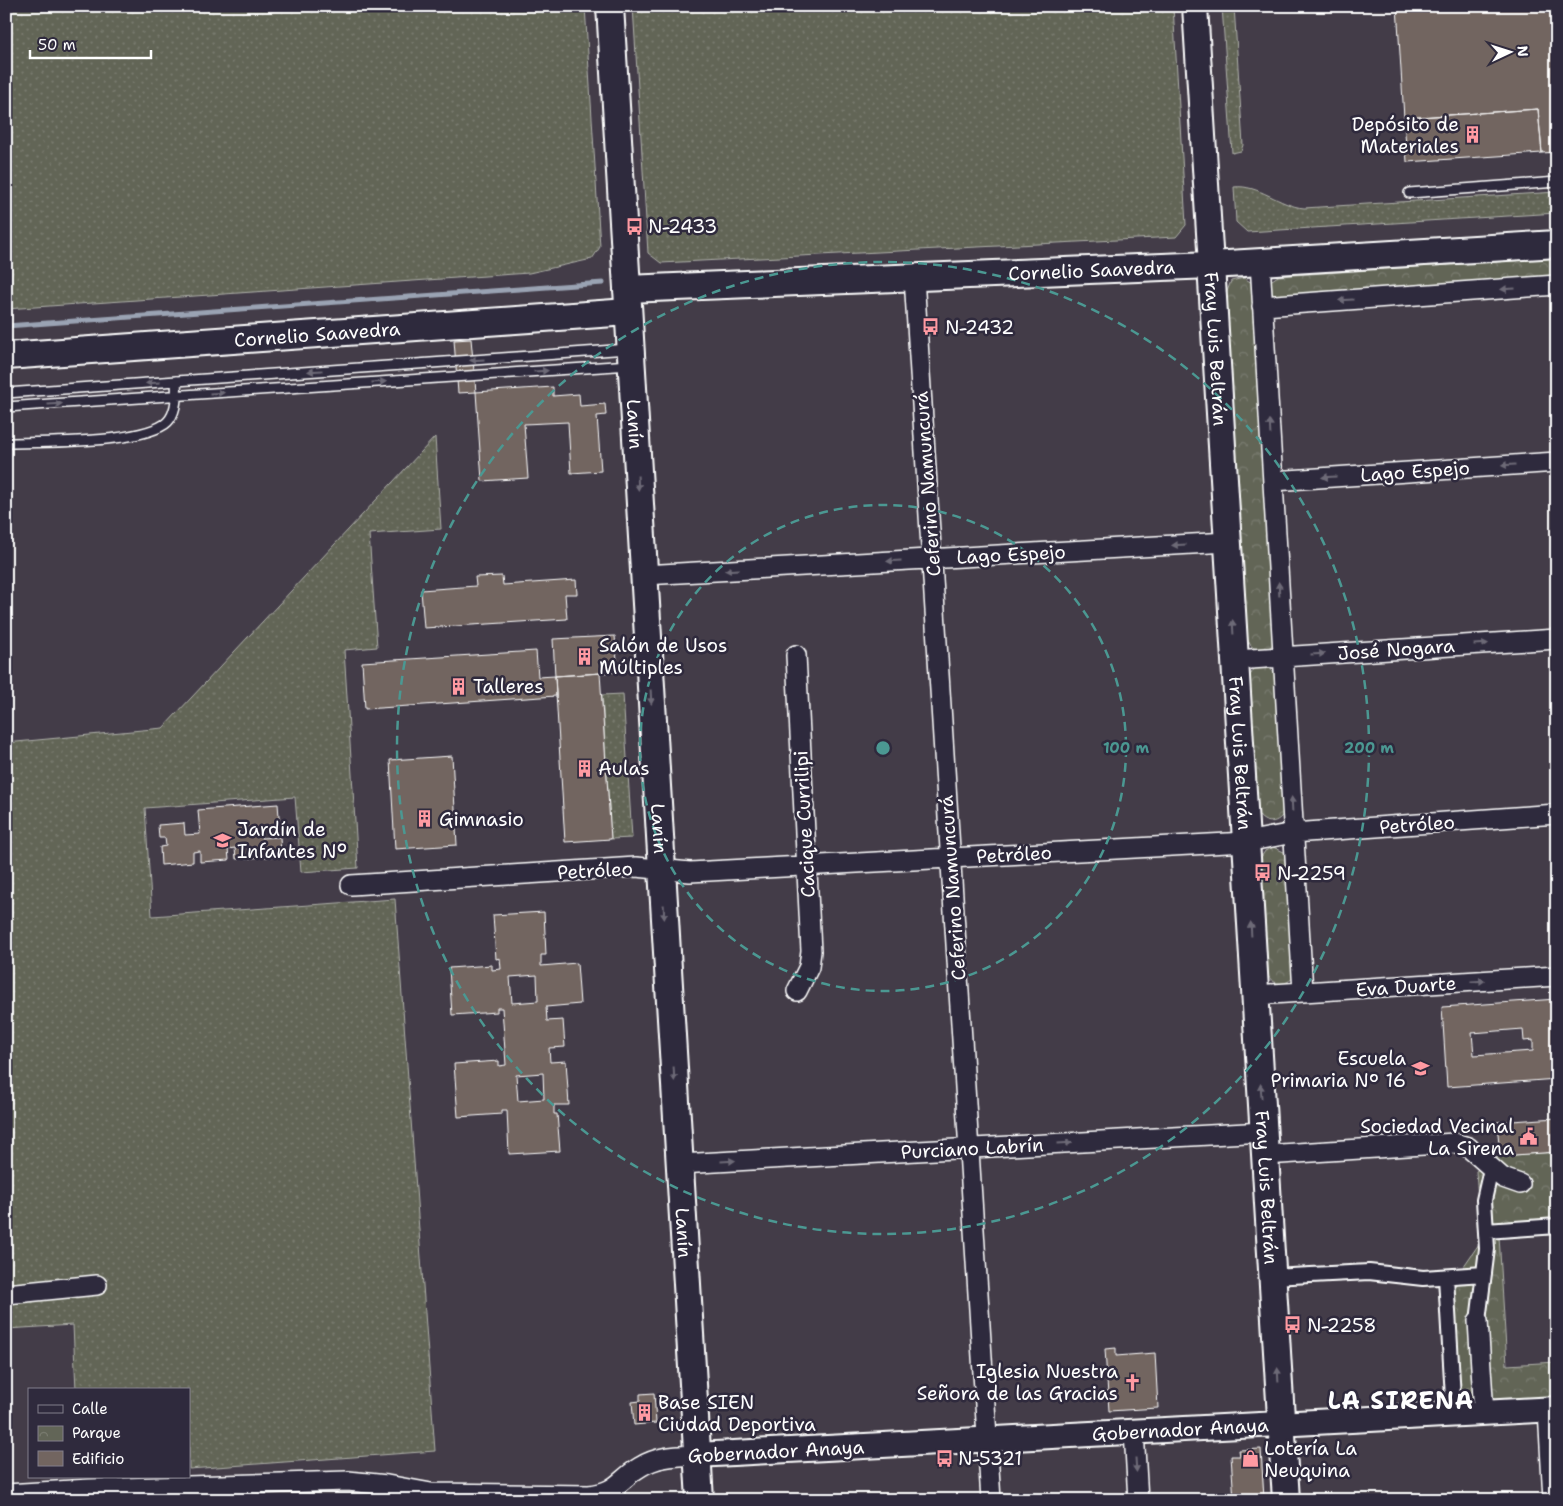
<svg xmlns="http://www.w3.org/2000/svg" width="1563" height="1506" font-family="'Shantell Sans',sans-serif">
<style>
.grass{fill:url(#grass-dots);stroke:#b0b2ab}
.park{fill:url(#park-crowns);stroke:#b0b2ab}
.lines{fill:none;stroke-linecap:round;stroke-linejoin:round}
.stream{stroke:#9aa3b3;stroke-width:5}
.building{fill:#726560;stroke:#fff;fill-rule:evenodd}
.service-casing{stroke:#fff;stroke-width:12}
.pedestrian-casing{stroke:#fff;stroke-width:18}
.minor-casing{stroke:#fff;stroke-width:22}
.tertiary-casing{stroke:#fff;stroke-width:28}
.secondary-casing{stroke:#fff;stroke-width:30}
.service{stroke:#2f2a3d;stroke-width:9}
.pedestrian{stroke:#2f2a3d;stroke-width:14}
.minor{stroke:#2f2a3d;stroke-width:19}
.tertiary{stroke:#2f2a3d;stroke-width:24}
.secondary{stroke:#2f2a3d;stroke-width:26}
.oneway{fill:#6d6a77}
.ring{fill:none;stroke:#4b9892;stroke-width:2.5;stroke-dasharray:9 6}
.labels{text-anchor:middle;stroke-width:5;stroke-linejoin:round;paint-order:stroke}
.poi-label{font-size:19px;fill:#fff;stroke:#2f2a3d;text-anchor:start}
.street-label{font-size:19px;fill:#fff;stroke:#2f2a3d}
.district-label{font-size:24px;font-weight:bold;letter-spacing:1px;fill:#fff;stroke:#2f2a3d}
.centre{fill:#4b9892;stroke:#2f2a3d;stroke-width:2.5}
.ring-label{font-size:15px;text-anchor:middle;font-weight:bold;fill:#4b9892;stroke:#2f2a3d;stroke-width:5;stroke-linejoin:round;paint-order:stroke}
</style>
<defs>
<pattern id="grass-dots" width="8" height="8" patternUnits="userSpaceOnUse" patternTransform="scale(1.25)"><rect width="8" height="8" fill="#626557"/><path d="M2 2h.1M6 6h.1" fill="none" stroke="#7a7c70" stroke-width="1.8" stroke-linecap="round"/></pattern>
<pattern id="park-crowns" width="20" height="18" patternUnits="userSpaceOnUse" patternTransform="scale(1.25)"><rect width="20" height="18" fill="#626557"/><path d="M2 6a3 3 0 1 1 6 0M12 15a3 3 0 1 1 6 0" fill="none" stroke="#7a7c70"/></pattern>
</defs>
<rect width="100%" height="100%" fill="#433c48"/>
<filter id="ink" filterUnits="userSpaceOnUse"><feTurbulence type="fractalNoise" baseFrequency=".02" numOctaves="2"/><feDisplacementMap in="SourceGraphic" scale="10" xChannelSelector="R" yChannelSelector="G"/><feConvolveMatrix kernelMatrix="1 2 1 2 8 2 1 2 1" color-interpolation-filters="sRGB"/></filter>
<g filter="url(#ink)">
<path class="grass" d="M6 6H585L600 247 592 259 529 273 6 309Z
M633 6H1173L1186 225 1176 237 661 263 648 253Z
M1222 6H1234L1243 145 1241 151 1232 153Z
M1234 187C1259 184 1279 206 1304 208L1557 192V213L1247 232 1236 222Z
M435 437 441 529 369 534 377 647 344 650 358 868 301 872 295 797 145 808 152 916 395 899 435 1451 189 1469V1390H76L73 1325 6 1329V743L163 728Z
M623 694 632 838 611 839 602 695Z"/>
<path class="park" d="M1557 258V279L1276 296 1270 292 1269 282 1278 276Z
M1244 278 1252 283 1274 644C1266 651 1259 652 1251 646L1246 637 1226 294 1231 281Z
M1267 666 1277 675 1285 811C1279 824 1265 826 1257 813L1249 677 1254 669Z
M1273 847 1286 853 1293 978C1284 986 1274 985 1267 975L1260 859 1265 851Z
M1557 1152V1232L1499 1236 1507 1365 1557 1362V1397L1449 1404 1444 1295 1481 1241 1476 1171 1500 1156Z"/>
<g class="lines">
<path class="stream" d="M6 326 603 283"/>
</g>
<path class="building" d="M1397 6H1557V152L1542 153 1538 109 1404 118Z
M1538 109 1542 153 1407 162 1404 118Z
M471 339 476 392 458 393 454 340Z
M553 387V396L579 394 580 406 605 404 606 415 597 416 601 471 571 473 568 422 524 424 528 478 482 481 476 392Z
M502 576 503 585 576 580 577 594H565L567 619 424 628 421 590 476 586 475 577Z
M615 636 618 672 555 676 553 639Z
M536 651 538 677 555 676 556 696 365 709 362 662Z
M600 673 611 839 565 842 555 676Z
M452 756 457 845 395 849 390 760Z
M278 804 280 829 261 830V838L280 837 281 856 236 859 235 848 228 849 229 860 200 862V851L193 852V862L161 865 160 847 166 846 165 838H159L158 825 184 823 185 835 200 834 198 810Z
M544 912 546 955H541V966L577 963 580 1004 546 1007 547 1021 563 1020 565 1047 549 1048 550 1062 566 1061 569 1105H554V1114H557L560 1151 509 1154 507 1110H502V1114L458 1117 454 1064 499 1061V1066L506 1065 502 1008H497V1012L452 1015 449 968 492 965V970L501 969 500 958 496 959 493 915ZM537 975 538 1001 512 1003 510 977ZM543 1073 544 1099 518 1101 516 1075Z
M1557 999V1079L1447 1087 1442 1007ZM1523 1029 1524 1041 1533 1040V1051L1474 1055 1472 1033Z
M1557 1118V1152L1500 1156 1497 1122Z
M1116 1348V1356L1155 1353 1158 1408 1109 1411 1105 1349Z
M654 1393 656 1423 634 1425 632 1402 640 1401V1394Z
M1261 1449 1264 1499 1234 1500 1231 1456H1240L1239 1450Z"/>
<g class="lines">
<defs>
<path id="service" d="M1409 193 1557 182
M6 393 628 349
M6 407 630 365
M6 443C44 442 135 444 165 424 177 415 177 394 176 381
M619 1485 620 1500"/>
<path id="pedestrian" d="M1486 1231 1557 1226
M1272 1277 1369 1272 1423 1278 1484 1274
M1446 1277 1454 1415
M1478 1321 1487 1249 1484 1200 1491 1169"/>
<path id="minor" d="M1260 262 1303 992
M914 277 991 1500
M1262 306 1557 285
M1273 481 1557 462
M644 575 1228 542
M796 655 811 951 809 967 797 991
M1235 660 1557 639
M351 885 636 867 690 872 1246 842 1293 833 1557 814
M1255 995 1557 976
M1265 1155 1455 1143 1468 1147 1503 1178 1520 1184
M680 1164 1264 1132
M6 1294 97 1285
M1478 1321 1484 1414
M1548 1410 1553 1500
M1134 1431 1138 1500
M6 1494 89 1489 348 1481 387 1485 431 1493 589 1495C618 1492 618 1480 640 1467 657 1456 677 1456 697 1455"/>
<g id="tertiary">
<path d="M1195 6 1211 265"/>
<path id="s1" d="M697 1455 1557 1409"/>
</g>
<g id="secondary">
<path id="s2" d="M610 6 700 1500"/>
<path id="s3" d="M1211 265 1286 1500"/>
<path id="s4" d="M627 289 1211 265 1557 244"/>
<path id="s5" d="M6 356 628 312"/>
</g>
</defs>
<use href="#service" class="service-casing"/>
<use href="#pedestrian" class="pedestrian-casing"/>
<use href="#minor" class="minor-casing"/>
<use href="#tertiary" class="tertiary-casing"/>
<use href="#secondary" class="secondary-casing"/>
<use href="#service" class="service"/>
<use href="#pedestrian" class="pedestrian"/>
<use href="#minor" class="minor"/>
<use href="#tertiary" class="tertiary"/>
<use href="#secondary" class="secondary"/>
</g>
<defs><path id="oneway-solid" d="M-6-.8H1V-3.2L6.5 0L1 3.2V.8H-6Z" transform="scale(1.25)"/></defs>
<g class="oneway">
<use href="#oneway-solid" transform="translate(1508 289) rotate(176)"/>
<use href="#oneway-solid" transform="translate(1346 300) rotate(176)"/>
<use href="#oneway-solid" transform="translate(477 360) rotate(176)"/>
<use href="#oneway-solid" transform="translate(315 371) rotate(176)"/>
<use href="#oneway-solid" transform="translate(541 371) rotate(-4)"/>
<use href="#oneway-solid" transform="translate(379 382) rotate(-4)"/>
<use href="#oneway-solid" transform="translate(153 383) rotate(176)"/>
<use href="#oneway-solid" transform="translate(217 393) rotate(-4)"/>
<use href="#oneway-solid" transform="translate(55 404) rotate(-4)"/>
<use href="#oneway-solid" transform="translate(1270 427) rotate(-93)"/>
<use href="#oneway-solid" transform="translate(1508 465) rotate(176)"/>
<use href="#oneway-solid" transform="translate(1329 477) rotate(176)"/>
<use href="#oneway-solid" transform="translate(638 483) rotate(87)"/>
<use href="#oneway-solid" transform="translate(1179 545) rotate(177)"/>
<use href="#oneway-solid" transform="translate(894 561) rotate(177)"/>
<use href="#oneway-solid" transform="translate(732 570) rotate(177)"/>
<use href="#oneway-solid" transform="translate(1279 589) rotate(-93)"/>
<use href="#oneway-solid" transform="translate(1233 627) rotate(-93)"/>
<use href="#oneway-solid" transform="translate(1481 644) rotate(-4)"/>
<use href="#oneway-solid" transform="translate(1318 654) rotate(-4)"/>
<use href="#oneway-solid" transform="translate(651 697) rotate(87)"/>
<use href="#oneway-solid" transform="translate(1292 804) rotate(-93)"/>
<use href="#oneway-solid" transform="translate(664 912) rotate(87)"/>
<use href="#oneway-solid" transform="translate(1251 929) rotate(-93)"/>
<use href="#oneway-solid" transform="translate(1478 981) rotate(-4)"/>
<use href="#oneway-solid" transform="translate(674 1074) rotate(87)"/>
<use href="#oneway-solid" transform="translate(1261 1091) rotate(-94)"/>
<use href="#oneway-solid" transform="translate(1065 1143) rotate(-3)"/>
<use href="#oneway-solid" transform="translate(728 1161) rotate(-3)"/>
<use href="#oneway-solid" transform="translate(1278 1375) rotate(-93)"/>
<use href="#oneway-solid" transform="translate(1136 1465) rotate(86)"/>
</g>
</g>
<g class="ring">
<circle cx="883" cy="748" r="243"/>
<circle cx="883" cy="748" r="486"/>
</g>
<defs>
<symbol id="building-bare" viewBox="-9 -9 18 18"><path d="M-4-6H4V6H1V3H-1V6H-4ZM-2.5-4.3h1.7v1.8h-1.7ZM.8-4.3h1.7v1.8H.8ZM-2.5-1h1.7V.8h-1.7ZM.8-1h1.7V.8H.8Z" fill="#ff9aa2" stroke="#2f2a3d" stroke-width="2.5" paint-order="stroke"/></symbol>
<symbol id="bus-bare" viewBox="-9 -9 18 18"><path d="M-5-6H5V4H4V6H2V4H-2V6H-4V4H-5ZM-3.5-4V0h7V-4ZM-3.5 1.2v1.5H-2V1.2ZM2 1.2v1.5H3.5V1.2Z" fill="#ff9aa2" stroke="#2f2a3d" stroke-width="2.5" paint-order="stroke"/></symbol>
<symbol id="school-bare" viewBox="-9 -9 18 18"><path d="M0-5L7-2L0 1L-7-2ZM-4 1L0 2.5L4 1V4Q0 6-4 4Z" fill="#ff9aa2" stroke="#2f2a3d" stroke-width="2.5" paint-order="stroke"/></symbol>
<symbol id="civic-bare" viewBox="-9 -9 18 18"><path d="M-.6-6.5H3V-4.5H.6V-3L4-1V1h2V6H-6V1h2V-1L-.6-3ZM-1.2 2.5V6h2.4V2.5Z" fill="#ff9aa2" stroke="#2f2a3d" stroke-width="2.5" paint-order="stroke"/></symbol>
<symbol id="church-bare" viewBox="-9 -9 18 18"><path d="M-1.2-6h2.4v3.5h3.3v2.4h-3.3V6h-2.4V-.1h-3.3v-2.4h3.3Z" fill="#ff9aa2" stroke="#2f2a3d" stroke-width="2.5" paint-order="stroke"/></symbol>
<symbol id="shop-bare" viewBox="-9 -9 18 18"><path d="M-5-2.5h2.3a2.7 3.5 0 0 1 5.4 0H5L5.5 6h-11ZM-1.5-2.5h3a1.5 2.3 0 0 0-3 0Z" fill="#ff9aa2" stroke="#2f2a3d" stroke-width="2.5" paint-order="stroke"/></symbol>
</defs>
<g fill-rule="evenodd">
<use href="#building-bare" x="1460" y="122" width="25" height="25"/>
<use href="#bus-bare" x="622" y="214" width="25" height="25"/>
<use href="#bus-bare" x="918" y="314" width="25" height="25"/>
<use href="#building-bare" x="572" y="644" width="25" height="25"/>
<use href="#building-bare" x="446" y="674" width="25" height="25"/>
<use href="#building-bare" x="572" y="756" width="25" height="25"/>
<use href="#building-bare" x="412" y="806" width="25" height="25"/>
<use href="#school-bare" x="210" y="828" width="25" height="25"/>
<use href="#bus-bare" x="1250" y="860" width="25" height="25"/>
<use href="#school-bare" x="1408" y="1056" width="25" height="25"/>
<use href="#civic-bare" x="1516" y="1124" width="25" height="25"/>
<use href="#bus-bare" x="1280" y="1312" width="25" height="25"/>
<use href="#church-bare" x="1120" y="1370" width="25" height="25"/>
<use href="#building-bare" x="632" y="1400" width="25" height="25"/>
<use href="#bus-bare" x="932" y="1446" width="25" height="25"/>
<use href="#shop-bare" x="1238" y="1446" width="25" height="25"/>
</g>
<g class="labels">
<g class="poi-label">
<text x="1459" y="131" text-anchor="end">Depósito de<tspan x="1459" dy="22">Materiales</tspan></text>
<text x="648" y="233">N-2433</text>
<text x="945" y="334">N-2432</text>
<text x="599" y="652">Salón de Usos<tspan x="599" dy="22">Múltiples</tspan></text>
<text x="473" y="693">Talleres</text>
<text x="598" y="775">Aulas</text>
<text x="439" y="826">Gimnasio</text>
<text x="237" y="836">Jardín de<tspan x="237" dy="22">Infantes N°</tspan></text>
<text x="1277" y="880">N-2259</text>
<text x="1406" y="1065" text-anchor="end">Escuela<tspan x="1406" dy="22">Primaria Nº 16</tspan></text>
<text x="1514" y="1133" text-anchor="end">Sociedad Vecinal<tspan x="1514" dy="22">La Sirena</tspan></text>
<text x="1307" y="1332">N-2258</text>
<text x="1118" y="1378" text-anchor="end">Iglesia Nuestra<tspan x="1118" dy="22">Señora de las Gracias</tspan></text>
<text x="658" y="1409">Base SIEN<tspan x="658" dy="22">Ciudad Deportiva</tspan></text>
<text x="1264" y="1455">Lotería La<tspan x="1264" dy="22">Neuquina</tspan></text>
<text x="958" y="1465">N-5321</text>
</g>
<g class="street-label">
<text dy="7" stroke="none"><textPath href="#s4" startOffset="465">Cornelio Saavedra</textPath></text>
<text dy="7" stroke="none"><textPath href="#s5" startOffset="312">Cornelio Saavedra</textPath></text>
<text dy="7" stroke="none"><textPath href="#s3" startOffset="84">Fray Luis Beltrán</textPath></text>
<text dy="7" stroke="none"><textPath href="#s2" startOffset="419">Lanín</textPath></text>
<text transform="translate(1415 471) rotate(-4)" y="7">Lago Espejo</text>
<text transform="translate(927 484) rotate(-94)" y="7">Ceferino Namuncurá</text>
<text transform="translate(1011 554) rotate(-3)" y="7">Lago Espejo</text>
<text transform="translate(1396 649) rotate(-4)" y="7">José Nogara</text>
<text dy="7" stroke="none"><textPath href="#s3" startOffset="489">Fray Luis Beltrán</textPath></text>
<text transform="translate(804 824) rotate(-93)" y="7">Cacique Currilipi</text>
<text transform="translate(1417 824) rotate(-4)" y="7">Petróleo</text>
<text dy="7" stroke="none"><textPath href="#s2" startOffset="824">Lanín</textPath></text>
<text transform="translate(1014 854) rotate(-3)" y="7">Petróleo</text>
<text transform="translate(595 870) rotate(-3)" y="7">Petróleo</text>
<text transform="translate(952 888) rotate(-94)" y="7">Ceferino Namuncurá</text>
<text transform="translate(1406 986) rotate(-4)" y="7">Eva Duarte</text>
<text transform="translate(972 1148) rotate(-3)" y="7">Purciano Labrín</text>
<text dy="7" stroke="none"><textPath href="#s3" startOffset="924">Fray Luis Beltrán</textPath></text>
<text dy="7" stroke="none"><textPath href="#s2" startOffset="1229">Lanín</textPath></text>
<text dy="7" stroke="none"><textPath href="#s1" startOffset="484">Gobernador Anaya</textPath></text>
<text transform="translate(776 1451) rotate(-3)" y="7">Gobernador Anaya</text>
</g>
<g class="district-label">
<text x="1401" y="1409">LA SIRENA</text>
</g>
</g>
<circle cx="883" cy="748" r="8" class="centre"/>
<g class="ring-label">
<text x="1126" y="753">100 m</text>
<text x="1369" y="753">200 m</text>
</g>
<rect width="1563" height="1506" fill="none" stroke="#2f2a3d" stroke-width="25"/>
<rect x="12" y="12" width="1538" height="1481" fill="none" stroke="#fff" stroke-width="2" filter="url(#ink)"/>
<rect x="28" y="1388" width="162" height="90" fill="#2f2a3d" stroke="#827f8b"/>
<rect x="38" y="1405" width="25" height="8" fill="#2f2a3d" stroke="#827f8b"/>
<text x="72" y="1414" font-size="15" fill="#ffffff">Calle</text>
<rect x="38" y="1426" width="25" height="15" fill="url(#park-crowns)" stroke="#827f8b"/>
<text x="72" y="1438" font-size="15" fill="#ffffff">Parque</text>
<rect x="38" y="1451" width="25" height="15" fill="#726560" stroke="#827f8b"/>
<text x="72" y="1464" font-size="15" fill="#ffffff">Edificio</text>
<g transform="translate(1510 52) rotate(86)" stroke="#2f2a3d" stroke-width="4" paint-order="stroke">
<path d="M0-4L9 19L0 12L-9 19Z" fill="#ffffff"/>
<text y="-8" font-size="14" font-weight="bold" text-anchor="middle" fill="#ffffff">N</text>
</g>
<path d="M30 50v8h121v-8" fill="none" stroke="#ffffff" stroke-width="2.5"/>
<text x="38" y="50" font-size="15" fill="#ffffff" stroke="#2f2a3d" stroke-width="4" paint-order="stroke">50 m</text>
</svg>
